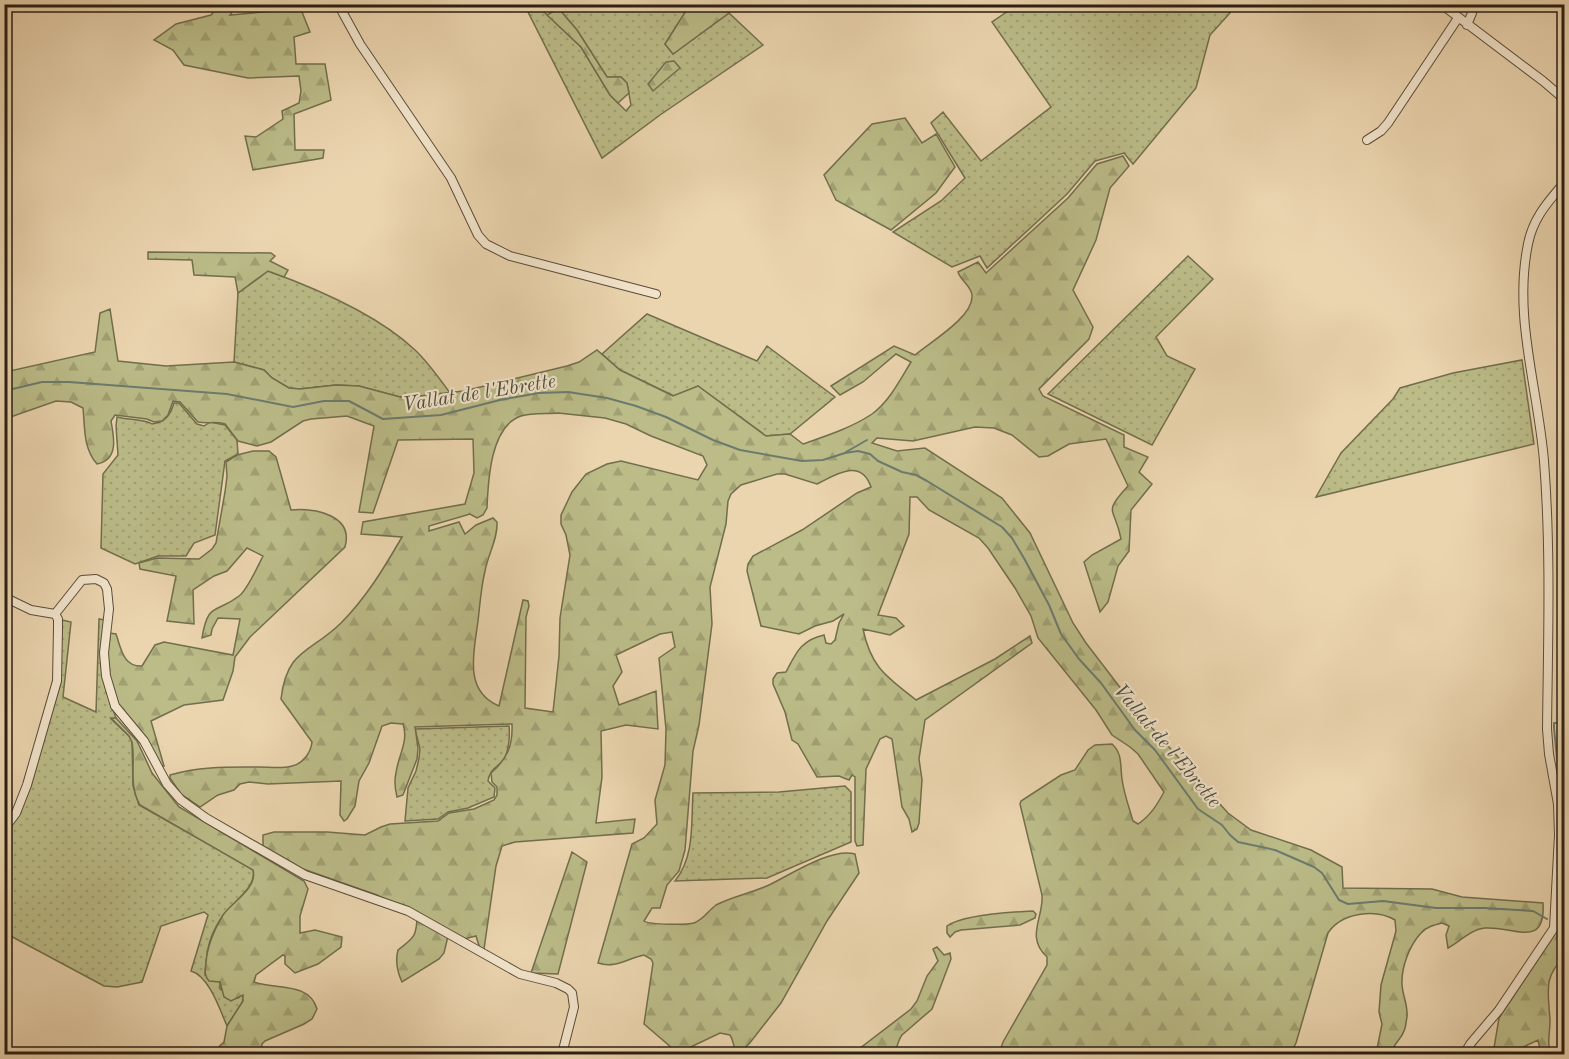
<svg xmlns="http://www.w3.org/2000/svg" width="1569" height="1059" font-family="'Old Standard TT',serif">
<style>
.grass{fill:url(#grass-dots);stroke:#726e4d;stroke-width:1.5}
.forest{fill:url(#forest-firs);stroke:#726e4d;stroke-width:1.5;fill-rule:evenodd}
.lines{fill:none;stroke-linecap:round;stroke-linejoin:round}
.stream{stroke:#6c7b6f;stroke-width:2}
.minor-casing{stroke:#5a4c39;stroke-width:10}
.minor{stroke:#f2e4cb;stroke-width:8}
.labels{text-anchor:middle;stroke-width:4.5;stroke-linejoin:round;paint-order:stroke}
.water-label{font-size:20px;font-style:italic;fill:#4b4d40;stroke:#f2e4cb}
</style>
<defs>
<pattern id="grass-dots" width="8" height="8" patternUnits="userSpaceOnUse" patternTransform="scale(1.5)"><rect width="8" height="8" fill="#bbbc88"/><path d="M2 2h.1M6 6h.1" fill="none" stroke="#a1a174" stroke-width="1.8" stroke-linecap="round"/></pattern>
<pattern id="forest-firs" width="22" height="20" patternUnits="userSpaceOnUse" patternTransform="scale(1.5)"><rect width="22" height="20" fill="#bbbc88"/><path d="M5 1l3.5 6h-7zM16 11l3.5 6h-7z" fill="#a1a174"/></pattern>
</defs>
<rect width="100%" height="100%" fill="#ebd5af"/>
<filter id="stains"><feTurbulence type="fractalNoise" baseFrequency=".00333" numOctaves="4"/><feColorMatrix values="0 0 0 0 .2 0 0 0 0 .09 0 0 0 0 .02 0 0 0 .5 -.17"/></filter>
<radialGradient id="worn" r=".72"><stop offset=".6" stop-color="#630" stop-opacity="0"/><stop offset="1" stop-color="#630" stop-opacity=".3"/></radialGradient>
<path class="grass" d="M560 5H682L686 11 665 44 673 54 729 13 763 45 660 115 602 158 526 8 541 9 581 47 610 95 626 111 631 105 627 83 621 77H607L577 30 559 9Z
M1217 5 1230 13 1210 35 1196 88 1133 164 1124 153 1095 161 1067 194 987 268 980 256 952 267 893 232 941 201 965 178 931 123 943 112 981 161 1051 107 992 22 1017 5Z
M1188 256 1213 279 1156 337 1167 356 1195 369 1152 445 1048 394Z
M268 271C315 288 378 315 415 350 428 362 439 378 450 393L411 397H400L359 386 336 385 300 389 289 388 272 378 264 370 234 362 238 293Z
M647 314 757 361 767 346 835 397 790 434 766 436 698 386 674 396 620 370 602 354Z
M1522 360 1534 444 1316 497 1341 453 1393 399 1400 388 1453 373Z
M174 403H179L197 424 204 426 210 422 225 425 237 440 238 454 225 461 215 535 194 543 186 556H158L135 564 101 548 103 474 118 455 116 426 117 417C128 420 145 419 152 424 165 422 170 416 174 403Z
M99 619 105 620 103 671 106 690 116 718 111 719 129 736 132 742 133 786 139 805 253 869C257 887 235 900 226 912 221 918 216 926 213 933 207 946 206 961 205 975L220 982V989L238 998 243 994V1001L227 1026C220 1010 209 976 191 971L208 915 204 912 161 926 142 982 117 987 104 986 5 933V834L21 807 59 682 62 620 71 622 63 697 96 712Z
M509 726C510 735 509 749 505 757 499 768 490 767 488 781L495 788 494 797 468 808 448 812 438 819 405 821 408 788 416 771 419 758 420 749 415 729Z
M845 786 851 792V842L767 878 675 881C695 856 691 823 693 793L779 792Z"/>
<path class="forest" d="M219 5 227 8 230 5H238L230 15 275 11 299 5H328L302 12 310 32 294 37 296 64H325L331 100 294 114 295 150H324L323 158 253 170 245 136 256 137 283 119 282 111 299 103 301 91 299 76 248 78 184 65 173 50 154 40 176 24 211 15Z
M552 5H560L559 9 577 30 607 77H621L627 83 629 93 618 103 610 95 581 47 547 15 558 9Z
M682 5H707L714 12 721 7 729 13 673 54 665 44 686 11Z
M674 61 680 68 653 91 648 84 666 62Z
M905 118 922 143 936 134 955 167 936 193 891 230 836 200 824 175 872 124Z
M1123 156 1129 166 1110 188 1096 240 1073 290 1093 327 1089 339 1039 389 1043 396 1124 435V447L1148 457 1139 472 1152 484 1131 510 1129 551 1118 566 1108 602 1100 612 1084 562 1092 555 1121 539C1115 507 1102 514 1128 486L1106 439 1069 444 1048 456 1039 457 1012 435 994 428 975 427 913 441 877 438 872 443 897 451 925 448 1002 498 1030 533 1073 623 1086 643 1145 720 1210 793 1228 813 1251 830 1311 850 1342 867 1343 888 1432 889 1462 897 1543 903C1546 950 1513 926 1485 928 1472 929 1459 942 1448 948L1446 935 1449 926 1442 923C1434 925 1426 927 1421 933 1409 946 1401 968 1402 985 1403 997 1408 1005 1407 1017 1406 1021 1406 1027 1404 1031 1401 1040 1394 1042 1391 1054H1376L1382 1024 1379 1012 1381 985 1396 931 1395 920C1375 908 1341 913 1328 933L1296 1043 1290 1054H999L1003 1042 1047 965V957C1025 937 1044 917 1042 895L1020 804 1021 801 1061 775 1075 770 1088 750 1095 745 1112 744C1123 754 1120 766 1122 779 1124 794 1129 807 1133 821L1138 824C1150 816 1157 805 1164 792L1138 754 1130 747 1112 735 1096 710 1038 638 1031 616 1015 588 988 548 979 538 929 510 917 497H910L909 534 878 615 896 618 904 626 890 635 863 629C871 668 887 677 916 700L995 659 1030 636 1032 643 925 720 919 759 922 780 919 823 917 829 912 832 909 819 902 807 892 739 886 736 880 739 866 769 863 845 857 846 855 841V777L852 775 849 780 839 776 817 777 798 744 792 740 785 712 773 684V679L777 673 786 672C796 653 801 640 824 635L826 643 831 644 835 640 839 623 844 614 833 621 815 626 799 634 761 626 747 571 748 564 753 556 802 530 857 493 871 487C861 457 835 475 817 484L785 474H777L741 485 731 494 728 501 726 524 710 587 712 624 699 725 693 751 685 850 679 871 667 885 660 908H652L644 921C650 925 687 925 694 923 703 920 709 910 716 905 733 896 752 893 769 885 790 875 832 847 855 854L859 873 827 921 781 1003 749 1044 737 1054C733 1047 734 1041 730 1035L720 1033 678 1053 644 1024 653 963 651 959 644 955C628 958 615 969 598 963L632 844 644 838 657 824 655 800 665 765 666 729 659 658 675 647 672 632 660 634 616 655 622 672 613 686 619 705 656 691 658 729 626 725 601 731 602 777 596 823 635 819 633 833 515 842 502 846 496 866 484 949H480L476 936 464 939 449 932 444 953 439 959 402 982C397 971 395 961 398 950 414 938 417 936 417 915L377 895 303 869 263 846V835L274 832H327L365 835 381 827 390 824 438 821 449 813 474 809 494 800 497 795V787L492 782 491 773C507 759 513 746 512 724L415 727 418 748 417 759 403 795 397 797C395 789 394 781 396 773 398 756 409 741 403 724L391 723 382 726 369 763 359 781 355 806 347 819 344 821 340 815 341 781 268 784 249 782 240 784 234 790 218 795 200 807 181 794 170 778V775C200 766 229 767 259 767 269 767 282 769 292 766 303 764 311 752 312 742L281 699C287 648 311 653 341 623 366 598 384 568 402 537L361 534 363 522 465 504 474 473 473 439 398 440 373 513 359 512 374 426 347 416 311 419 303 421 271 442 257 446 238 441 225 424C215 421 208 424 198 422L180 402 173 401 168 415 162 421 154 422 147 419 115 415 111 421C114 437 119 460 97 464 83 448 85 428 83 408L71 402 56 401 5 419V372L95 352 100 313 110 309 118 361 166 366 234 362 264 370 272 378 289 388 300 389 336 385 359 386 400 397H411L464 391 567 366 579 362 597 350 620 370 673 396 698 386 766 436 790 434 803 444C826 436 851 428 872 414 889 402 900 380 911 362L896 354 863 382 840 395 831 386 894 346 915 355C930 342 974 317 972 295 971 286 961 281 958 272L978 262 986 273 1068 198 1097 164ZM558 413 605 418 626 424 651 436 703 456 707 465 698 480 621 461 607 464 586 474 572 492 561 515V524L566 535 570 555 560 618 559 656 553 712 525 708 526 617 529 606 528 601 523 600 499 706C463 691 474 652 478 621 480 604 481 587 485 571 488 554 498 539 497 522L493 518 476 525 465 534 459 522 429 531V526L470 514 477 518 483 515 487 508C488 483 490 426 521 416 532 413 546 414 558 413Z
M148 252 271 253 275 256 270 261 288 270 284 277 268 271 238 293 235 277 194 275 192 260 148 259Z
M253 451H269L276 457 291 510C315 508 354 515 345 547L250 637 235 657 233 671 223 700 184 705 151 721 164 766H160L112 696 105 654 110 633 116 634C121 648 123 667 142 666L155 645 164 642 233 655 240 619 218 618 212 629 211 635 202 638C208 601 216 614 239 596 247 590 258 566 263 556L247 548 227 571 214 576 193 590 194 624 167 621 176 576 140 569 139 563 157 558 199 559 212 549 216 543 225 492 227 476 226 462 237 455Z
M111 718H116L137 741 152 773 179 807 304 881 308 889 300 916V933L315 930 342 937 341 947 318 964 295 973 285 964V956L283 955 256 975 254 982C274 990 309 981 317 1009L312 1019 304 1024 265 1041 262 1044 261 1054H211L224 1042 227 1026 243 1001V995L231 1001 224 997 220 982 209 981C204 975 205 971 206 963 207 946 214 930 223 915 232 902 258 888 253 870L140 805C128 784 136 764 132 742L129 736Z
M572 852 587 862 558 974 531 973Z
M1560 907 1564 910V958C1542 977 1549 995 1550 1021 1550 1033 1547 1042 1550 1054H1541L1538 1040 1515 1051 1507 1047 1501 1054H1493L1499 1018 1551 940Z
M1033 911 1036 914 1035 918 1020 925 961 930 955 932 950 937 947 933V926C963 915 1012 912 1033 911Z
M937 947 944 955 950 953 951 959 932 1009 902 1035C897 1041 898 1050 892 1054H857L859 1049 911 1009 917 1001 927 976 938 961 933 949Z"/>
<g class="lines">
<path class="stream" d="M4 391 42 382H69L227 394 293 407 324 401H349L383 419 441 415 500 400 539 393 568 392 607 398 636 406 666 417 713 440 740 450 802 461 823 460 845 453 858 451 870 454 878 461 902 472 916 475 927 481 1002 527 1012 538 1025 560 1049 605 1061 634 1079 659 1101 683 1135 730 1155 750 1198 809 1222 825 1230 835 1238 842 1275 850 1314 867 1322 873 1339 900 1348 904 1383 901 1436 908H1484L1533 911 1547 919
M846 452 867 440
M1564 723H1554V728L1564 828
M1562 895 1564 829
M1559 918 1564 914"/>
<defs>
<path id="minor" d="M338 4 360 44 451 178 478 235 486 244 510 256 656 294
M1441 4 1543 81 1564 99
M1467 25 1472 13V4
M1367 140 1381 131 1388 123 1458 18
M4 597 31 610 55 614
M55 614 82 580 96 579 104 583 107 589 109 609 104 653 106 676 115 706 144 741 167 784 181 800 206 818 305 875 408 911 520 974 556 983 568 989 572 993 574 1007 562 1054
M4 829 16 813 27 785 57 681 58 628V619L55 614
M1464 1054 1471 1043 1499 1010 1554 928 1559 835 1558 804 1549 754 1547 729C1548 639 1551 550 1544 461 1538 388 1513 317 1528 244 1533 218 1548 202 1564 183"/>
</defs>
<use href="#minor" class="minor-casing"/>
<use href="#minor" class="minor"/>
</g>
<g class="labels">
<g class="water-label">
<text transform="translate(479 392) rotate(-9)" y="7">Vallat de l'Ebrette</text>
<text transform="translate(1168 745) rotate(50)" y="7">Vallat de l'Ebrette</text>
</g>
</g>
<rect width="1569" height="1059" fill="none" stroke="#ebd5af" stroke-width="24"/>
<rect x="6" y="6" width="1557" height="1047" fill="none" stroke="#2a1f12" stroke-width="3"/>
<rect x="12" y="12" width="1545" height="1035" fill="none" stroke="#2a1f12" stroke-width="1.5"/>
<rect width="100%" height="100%" filter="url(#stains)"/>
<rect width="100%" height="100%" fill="url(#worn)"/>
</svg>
